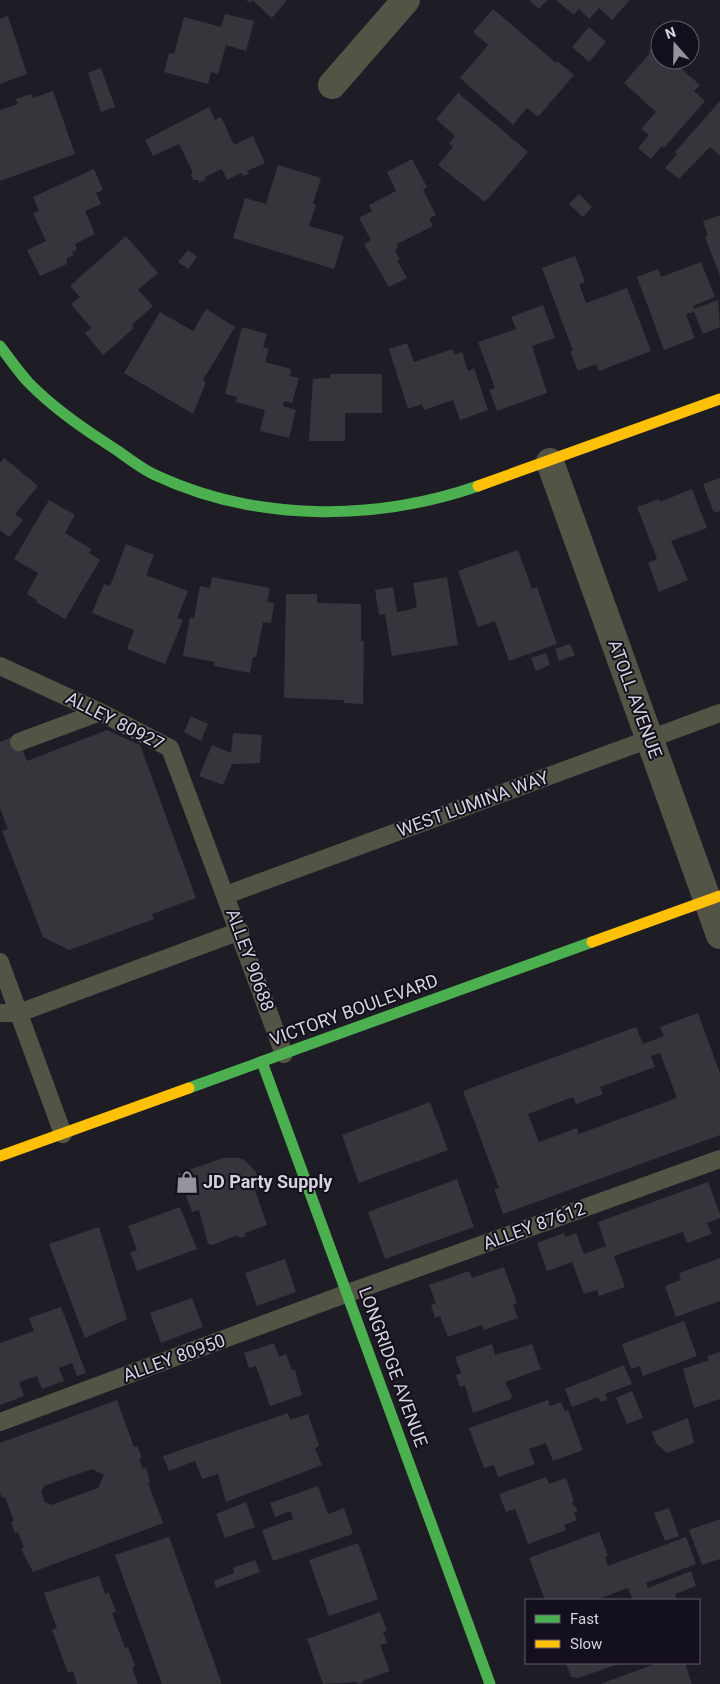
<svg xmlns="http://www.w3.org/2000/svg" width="720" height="1684" font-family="Roboto,sans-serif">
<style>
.building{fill:#37353c;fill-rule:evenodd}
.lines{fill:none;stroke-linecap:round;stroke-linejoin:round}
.lane{stroke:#535346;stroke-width:18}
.street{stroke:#535346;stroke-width:28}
.fast{stroke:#4caf50;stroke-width:11}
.slow{stroke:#ffc107;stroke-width:11}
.labels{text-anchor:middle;stroke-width:4;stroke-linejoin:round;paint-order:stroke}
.street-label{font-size:18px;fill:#d6d3de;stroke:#140f1d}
.poi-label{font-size:18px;font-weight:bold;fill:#d6d3de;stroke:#140f1d;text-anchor:start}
</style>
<rect width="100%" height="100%" fill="#1e1c24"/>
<path class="building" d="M246 0H287L272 18 252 0 250 3Z
M529 0H547L539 9Z
M556 0H630L612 20 599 8 589 19 579 9 574 15Z
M493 9 556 63 557 61 574 75 538 117 527 108 513 125 460 78 488 45 473 32Z
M225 14 254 21 246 51 226 45 218 74 211 72 208 84 164 72 169 53 174 54 184 17 221 27Z
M8 16 27 74 0 84V19Z
M589 27 606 42 589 62 572 47Z
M660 38V60H682L677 65 700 85 694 91 705 101 664 148 662 146 651 159 638 148 649 135 641 129 656 112 624 83 650 53 648 52Z
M101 68 115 107 101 112 88 73Z
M53 91 75 154 0 181V110L18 104 16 99 31 94 33 98Z
M458 93 528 152 485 202 438 165 453 147 449 143 455 136 436 119Z
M720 101V156L710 147 679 179 665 168 677 154 675 152Z
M209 107 215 120 221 117 234 145 253 136 265 163 247 171 249 174 243 176 241 173 227 180 222 169 205 177 206 180 199 183 198 180H193L191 174 193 173 179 144 153 156 145 140Z
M412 159 427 187 423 190 436 215 429 219 433 226 397 244 398 248 395 250 400 259 397 260 407 278 389 287 364 244 371 240 359 218 372 211 369 205 396 191 387 172Z
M278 165 321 178 313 203 316 205 309 226 344 236 334 269 233 238 245 198 266 204Z
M94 169 103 190 96 193 101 204 85 211 95 234 75 244 77 249 72 252 74 255 67 258V264L40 276 27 250 46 241 33 213 39 211 33 197Z
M579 194 592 207 583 217 569 204Z
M720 215V276L705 237 708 236 703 221Z
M126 236 158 273 138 290 153 306 132 325 134 328 103 355 85 333 91 328 71 304 80 297 70 286Z
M188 250 197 257 188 269 178 262Z
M575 256 585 282 579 284 586 303 627 288 651 351 599 371 596 364 578 371 570 351H573L542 268Z
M701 262 715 297 693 306 694 309 718 300 720 327 703 334 694 312 686 314 695 338 664 350 637 277 658 269 661 277Z
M543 305 555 338 532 346 547 393 497 411 489 390 495 388 478 342 516 329 511 317Z
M206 309 235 327 203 380 206 382 193 414 124 373 160 312 193 331Z
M242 327 267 334 263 347 269 349 265 362 291 369 290 376 299 378 292 403 284 401 283 406 296 410 289 438 260 431 265 410 236 402 237 397 225 394Z
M407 343 414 362 453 349 455 355 462 352 468 371 474 368 488 410 460 420 453 400 424 410 422 404 408 409 389 349Z
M330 374H382V413H345V441H309L313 379 330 378Z
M4 458 38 486 15 514 23 520 9 537 0 530V463Z
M720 478V511L714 513 703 484Z
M692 489 707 528 671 541 688 580 659 592 648 563 657 559 637 507 659 499 660 502Z
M49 500 75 515 65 533 91 549 89 553 100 560 65 619 36 602 37 600 27 594 38 573 14 559Z
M126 544 154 555 146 575 188 591 177 618 183 620 165 664 127 649 134 630 92 613 104 584 110 586Z
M518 550 532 589 537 587 557 644 509 661 495 621 478 627 458 571Z
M212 577 270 588 267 602 274 603 271 623 263 622 256 657H253L250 673 214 666 215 662 183 656 190 617 194 618 200 586 210 588Z
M447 577 458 645 392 656 385 614 379 615 375 590 393 587 397 612 408 610 417 607 413 583Z
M286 594H317V603L361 604V641H364L363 704 344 703V700L284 698Z
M570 644 575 655 559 661 555 649Z
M546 653 550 665 536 671 531 658Z
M191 716 208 724 201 741 184 732Z
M107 730 140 745 196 898 152 914 154 919 69 950 43 937 2 831 8 829 0 808V742L17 735 27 761Z
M233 733 262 735 260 763 232 764 223 785 199 776 212 745 231 753Z
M698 1013 720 1073V1135L503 1214 494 1189 499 1188 463 1091 636 1027 643 1044 664 1036 660 1027ZM660 1053 677 1098 579 1134 577 1128 539 1142 528 1114 573 1097 576 1104 603 1094 600 1087 655 1067 651 1056Z
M430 1102 448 1150 359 1183 342 1135Z
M223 1158H239L245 1160 255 1171 262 1188 255 1190 267 1225 245 1233 246 1236 239 1238 238 1235 212 1245 208 1244 199 1210 192 1212 178 1174Z
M457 1179 474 1227 385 1259 368 1212Z
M708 1182 720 1214V1218L707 1223 712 1234 687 1243 683 1232 614 1256 625 1287 599 1296 597 1290 584 1294 572 1262 547 1271 537 1243 564 1233 565 1237 576 1233 584 1254 606 1246 598 1222Z
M180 1207 197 1249 137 1271 130 1252 137 1250 128 1226Z
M99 1227 127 1319 85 1338 49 1244Z
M720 1258V1301L676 1317 665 1286 681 1280 679 1273Z
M285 1259 296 1292 257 1306 245 1273Z
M504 1267 517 1303 513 1305 518 1318 484 1330 482 1325 448 1337 440 1316 435 1318 431 1305 436 1303 429 1285 469 1271 472 1278Z
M192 1298 203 1327 161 1343 150 1313Z
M61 1307 86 1373 77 1376 72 1363 59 1368 64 1381 42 1389 37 1376 19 1382 24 1396 0 1405V1343L34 1331 29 1318Z
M684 1321 697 1356 643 1376 640 1366 631 1369 622 1344Z
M274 1343 279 1357 286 1354 292 1370H295L302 1395 270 1406 256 1366 249 1368 244 1353Z
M492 1344 495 1355 532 1344 541 1369 505 1382 512 1396 511 1399 473 1413 465 1385 460 1387 456 1375 461 1373 455 1357Z
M720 1352V1399L694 1408 683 1369 709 1360 707 1356Z
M624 1365 632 1384 605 1394 607 1400 601 1402 598 1397 572 1407 565 1389Z
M632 1391 643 1418 627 1424 616 1398Z
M117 1400 134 1447 137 1446 142 1458 139 1459 143 1469 146 1468 150 1482 148 1483 163 1523 33 1572 21 1549 24 1548 18 1532 15 1533 11 1522 14 1521 5 1497 2 1498 0 1492V1443ZM92 1469 104 1475 98 1488 51 1505 45 1502 41 1492 44 1486Z
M548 1400 550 1406 561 1402 565 1411 568 1410 583 1450 553 1461 546 1443 529 1449 535 1464 498 1477 494 1465 484 1468 469 1428Z
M288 1413 290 1420 308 1414 319 1446 315 1448 322 1465 226 1502 218 1474 202 1479 195 1461 169 1471 163 1456Z
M688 1418 694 1443 667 1453 656 1443 652 1432Z
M546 1477 549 1484 566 1478 574 1502H572L578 1511 574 1513 577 1520 564 1525 566 1530 528 1544 515 1509 506 1512 499 1494Z
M318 1486 328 1514 344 1508 353 1534 273 1561 262 1530 293 1519 291 1511 275 1517 270 1503Z
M246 1502 255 1527 225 1538 216 1514Z
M669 1508 679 1536 665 1541 654 1513Z
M720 1519V1559L702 1565 689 1530Z
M599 1532 608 1556 605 1557 608 1566 686 1537 696 1564 646 1583 648 1588 691 1571 696 1586 675 1594 677 1599 674 1600H633L628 1588 595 1600H545L529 1558Z
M169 1537 222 1684H162L115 1555Z
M358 1543 378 1599 329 1616 309 1560Z
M255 1560 260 1572 216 1588 214 1581 234 1573 233 1568Z
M99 1576 105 1594 109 1593 116 1612 112 1613 125 1648 128 1647 135 1666 132 1668 138 1684H77L73 1671 68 1673 52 1630 57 1628 44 1593Z
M380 1612 387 1631 383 1632 387 1643 380 1645 390 1671 362 1681 363 1683 359 1684 356 1682 323 1684 307 1639Z
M570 1663H622L578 1678 571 1677 566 1664Z
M658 1663H685L692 1684H600Z"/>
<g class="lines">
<path class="lane" d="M0 666 100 712 170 748 284 1054
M19 742 100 712
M226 895 720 713
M0 962 63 1134
M0 1013H19L240 931
M0 1422 348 1293 720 1159"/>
<path class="street" d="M332 85 406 0
M550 462 720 935"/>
<path class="fast" d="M0 346C9 358 18 371 28 382 54 409 87 431 118 451 129 459 141 468 153 474 254 522 374 522 478 486
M262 1062 490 1684
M189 1088 592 942"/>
<path class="slow" d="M478 486 720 399
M592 942 720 896
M0 1156 189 1088"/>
</g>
<defs>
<symbol id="shop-bare" viewBox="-9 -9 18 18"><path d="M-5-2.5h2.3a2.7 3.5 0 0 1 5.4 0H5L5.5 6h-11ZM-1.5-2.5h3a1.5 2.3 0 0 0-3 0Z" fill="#96939d" stroke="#140f1d" stroke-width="2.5" paint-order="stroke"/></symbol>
</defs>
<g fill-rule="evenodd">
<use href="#shop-bare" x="171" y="1166" width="32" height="32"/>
</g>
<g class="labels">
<g class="street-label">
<text transform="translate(635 699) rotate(70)" y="6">ATOLL AVENUE</text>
<text transform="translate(115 721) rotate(27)" y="6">ALLEY 80927</text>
<text transform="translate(473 804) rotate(-20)" y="6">WEST LUMINA WAY</text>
<text transform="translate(250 960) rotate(70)" y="6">ALLEY 90688</text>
<text transform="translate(354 1010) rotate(-20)" y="6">VICTORY BOULEVARD</text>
<text transform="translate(534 1226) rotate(-20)" y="6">ALLEY 87612</text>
<text transform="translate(174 1358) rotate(-20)" y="6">ALLEY 80950</text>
<text transform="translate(393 1367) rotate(70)" y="6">LONGRIDGE AVENUE</text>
</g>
<g class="poi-label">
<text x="203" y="1188">JD Party Supply</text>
</g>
</g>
<rect x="525" y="1599" width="175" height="65" fill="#140f1d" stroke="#625d6a"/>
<rect x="535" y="1615" width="25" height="8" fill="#4caf50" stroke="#625d6a"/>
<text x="570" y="1624" font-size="15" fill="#d6d3de">Fast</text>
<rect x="535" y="1640" width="25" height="8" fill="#ffc107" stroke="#625d6a"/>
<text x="570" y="1649" font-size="15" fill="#d6d3de">Slow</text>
<g transform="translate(675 45) rotate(340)"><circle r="24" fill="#140f1d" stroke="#625d6a"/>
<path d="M0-4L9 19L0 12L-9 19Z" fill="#96939d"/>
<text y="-8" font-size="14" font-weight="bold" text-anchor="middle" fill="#d6d3de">N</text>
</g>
</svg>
